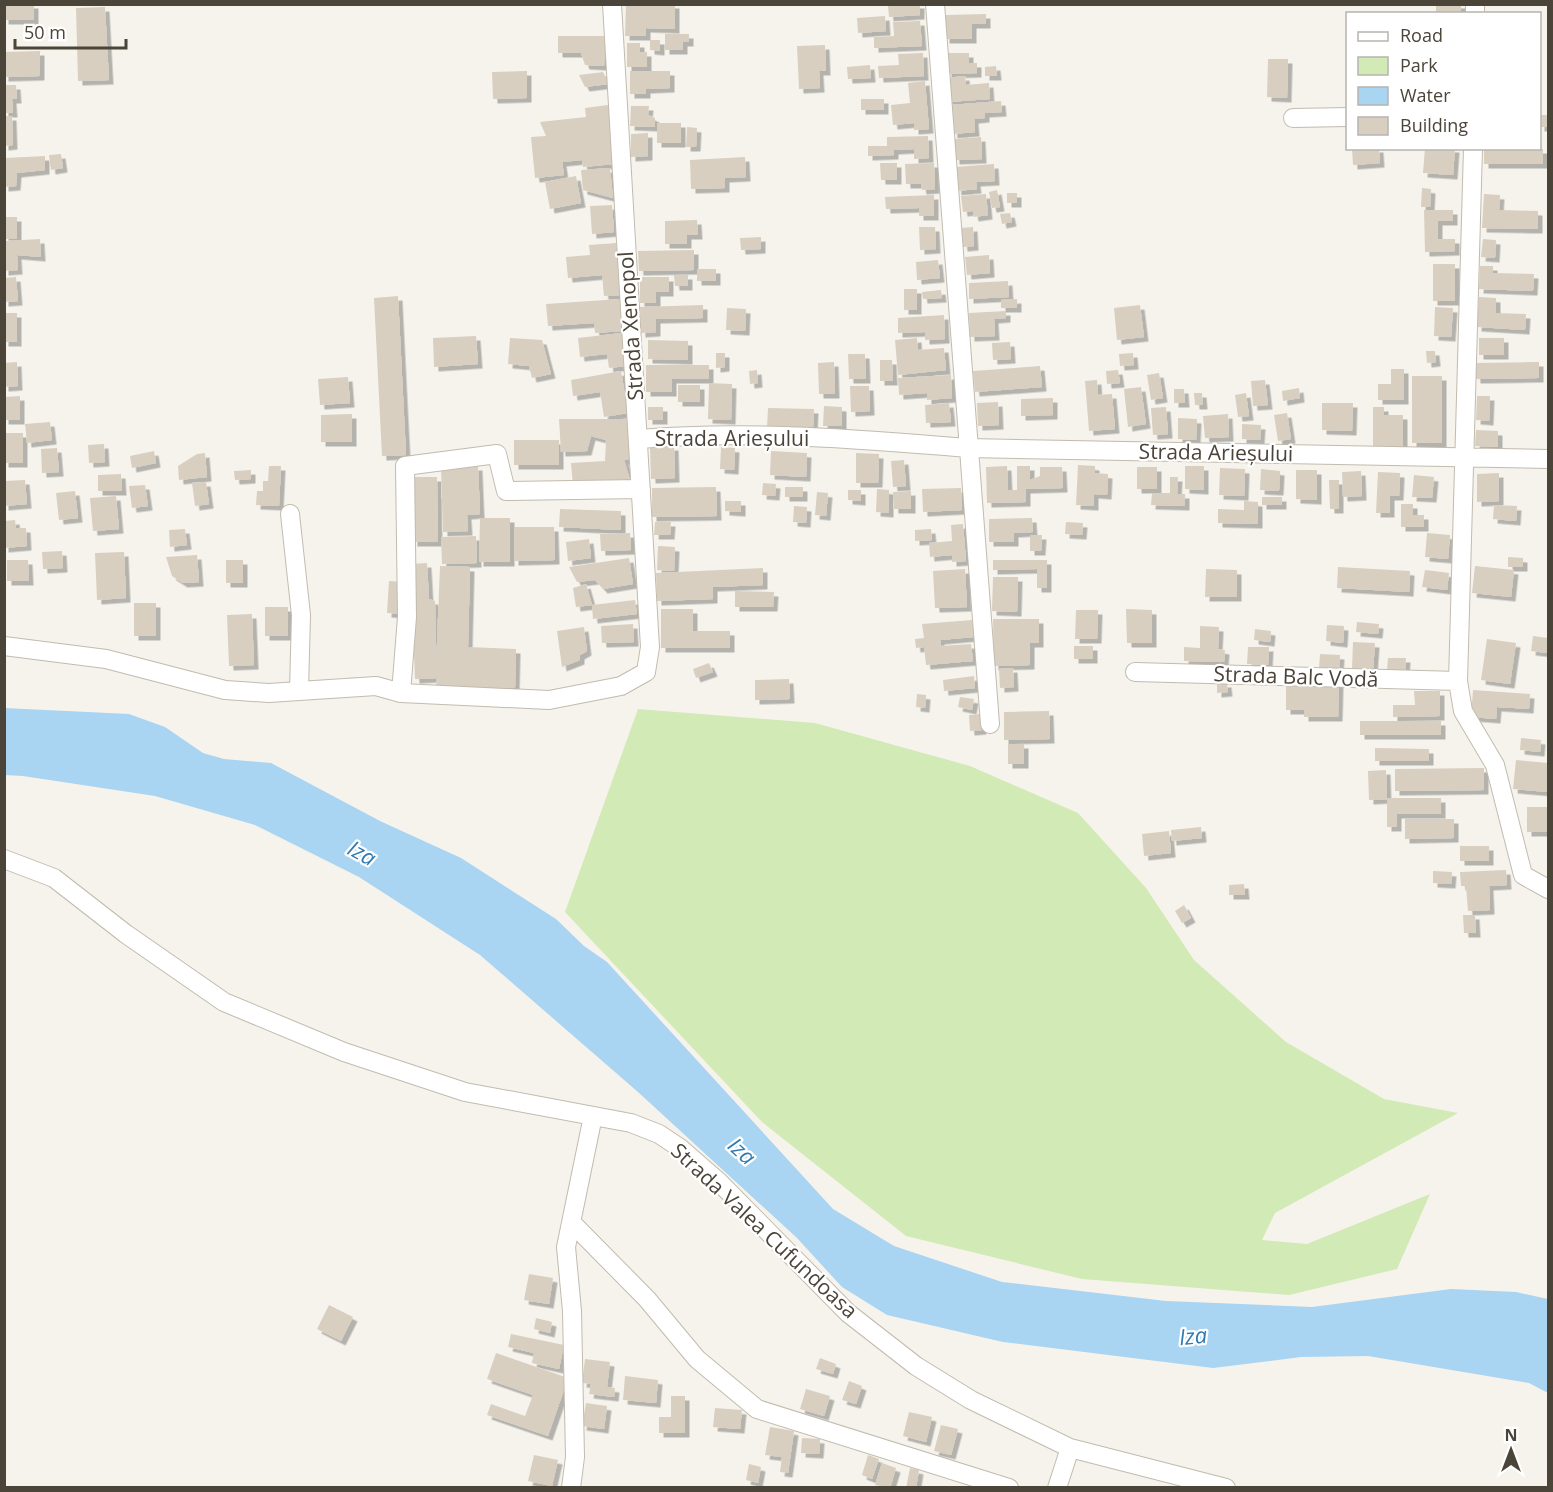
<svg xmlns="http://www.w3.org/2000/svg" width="1553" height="1492" font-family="'Open Sans',sans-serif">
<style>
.green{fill:#d2eab5}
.water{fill:#a9d4f2}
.building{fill:#d8cfc1;filter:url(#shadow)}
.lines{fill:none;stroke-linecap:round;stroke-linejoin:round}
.minor-casing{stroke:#c2bbae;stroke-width:20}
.minor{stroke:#fff;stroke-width:18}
.labels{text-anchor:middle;stroke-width:4.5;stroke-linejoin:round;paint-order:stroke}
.street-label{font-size:21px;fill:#4b4439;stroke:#fff}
.water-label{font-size:22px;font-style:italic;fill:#2e7ab2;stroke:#fff}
</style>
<defs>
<filter id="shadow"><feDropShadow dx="4.5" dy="4.5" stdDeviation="0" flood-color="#0004"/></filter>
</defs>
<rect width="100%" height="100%" fill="#f6f3ec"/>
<path class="green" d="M638 709 815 723 970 766 1078 813 1146 888 1194 960 1286 1042 1384 1099 1458 1113 1275 1213 1262 1240 1307 1244 1430 1194 1397 1269 1289 1295 1082 1279 906 1236 762 1122 565 912Z"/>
<path class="water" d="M4 708 129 714 165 727 203 753 224 759 271 763 380 821 461 858 556 919 584 946 607 962 833 1209 894 1246 1002 1282 1166 1301 1312 1307 1451 1289 1516 1292 1548 1299V1393L1529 1383 1368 1356 1301 1357 1213 1368 1003 1342 887 1315 842 1287 797 1238 638 1092 480 955 359 877 255 825 155 796 23 776 5 775Z"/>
<path class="building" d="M4 4H34V20H4Z
M626 4H675V29L646 28V36H625Z
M904 4H920V15L889 17 888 6Z
M1436 4H1461V14H1436Z
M105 7 109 80 78 81 76 8Z
M986 14V24H972V39H945V15Z
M885 16 886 31 858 33 857 18Z
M920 21 922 46 874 48V37L894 36 893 22Z
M665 34H689V42H683V50H665Z
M558 36H605L604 66 585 65 581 53H558Z
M650 40H660V51L650 50Z
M627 43H640V52H647V67H627Z
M825 45 826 71H819L820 88 799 89 797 46Z
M40 51V76L4 77V52Z
M923 53 924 76 879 78 878 66 899 65 898 54Z
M947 53H969V63H977V73L947 74Z
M1268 59H1288L1287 98 1267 97Z
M870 65 871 78 848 79 847 67Z
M996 66 997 76H985V67Z
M527 71V98L493 99 492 72Z
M630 71H670V88L646 89V94H630Z
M603 72 609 84 585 87 579 75Z
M965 76 966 85 989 83 990 99 948 102 946 78Z
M925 81 929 129 914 130V123L893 125 891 105 910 103 908 83Z
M4 85H16L17 99H12L13 113H4Z
M861 99H884V110H861Z
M1001 101 1002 112 985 113V118L974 119 975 132 953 134 951 105Z
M608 105 614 164 583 167 582 160 562 162 564 175 535 178 531 137 546 136 540 122 586 117 585 108Z
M631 106H649L648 115 655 118V127L630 126Z
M1540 115H1548V127H1540Z
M4 116H12L13 145 4 146Z
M657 123H681V143H657Z
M687 127 697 128 696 147H686Z
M648 133V156L631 157V134Z
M928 136 929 158 914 159V149L894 150V155L868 156V146H887V137Z
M981 137 982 159 955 160 954 139Z
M1352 148H1379L1380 163 1353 165Z
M1425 148H1455L1453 175 1423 173Z
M1484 149H1543V164H1484Z
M61 154 63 168 51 170 49 155Z
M45 156V170L17 173 16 186 4 187V158Z
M745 157 746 177 725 178V188L691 189 690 160Z
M880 163H897V180H881Z
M934 163 935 189 922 190 921 184H906L905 164Z
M994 164 995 181 976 182 977 189 957 191 955 167Z
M610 168 613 198 583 190 581 170Z
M576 176 581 203 550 209 545 182Z
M1422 188 1431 189 1430 207H1421Z
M997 190 1000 207 992 208 989 192Z
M1007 193H1017V203H1007Z
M986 194 988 215 974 217 973 211 963 212 961 196Z
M1484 194 1500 195 1499 210 1538 211V229L1482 228Z
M934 195V216H919V208L886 209 885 197Z
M612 205 614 232 592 234 590 206Z
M1424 210H1453V221H1438V239H1455V251L1425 252Z
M1010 213 1012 222 1002 224 1000 214Z
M4 217H17V239H4Z
M697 220 698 235H687V244H665V221Z
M919 227H935L936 249 920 250Z
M973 227 974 246 963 247 961 228Z
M761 237V249L741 250 740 238Z
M40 239 41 257 17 255 18 270 4 271V241Z
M1483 239 1496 240 1495 258 1481 257Z
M616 243 621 295 604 296 602 275 568 278 566 257 590 255 589 245Z
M694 250V270L639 271 638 251Z
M989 255 990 273 967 275 965 257Z
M938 260 940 278 917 280 916 262Z
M1433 264H1455V301H1433Z
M1480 266H1493V273L1534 274 1533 291 1479 289Z
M697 269H716V281H697Z
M674 275H688V286H675Z
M16 277 18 301 4 302V278Z
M640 277H669V292H656V303H640Z
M1008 281 1009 297 969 299V283Z
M904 289H917V310H904Z
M941 290 942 298 923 299 922 292Z
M398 296 406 455 382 456 374 298Z
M1479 297 1496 298V313L1526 314 1525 330 1477 327Z
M620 299 622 331 595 333 594 323 548 326 546 304Z
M1017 299V308H1001V300Z
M703 305V318L656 319V332L641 333 640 307Z
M1140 305 1144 337 1117 340 1114 308Z
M1435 307 1453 308 1451 337 1434 336Z
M727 308 746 309 745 331 726 330Z
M1006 311V318L994 319 995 336 970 337 969 313Z
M4 313H17V342H4Z
M944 315 945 339 925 340V332L898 333V318Z
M622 333 626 366 609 368 607 354 580 357 578 338Z
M476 336 478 364 434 367 433 338Z
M510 338 542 340 551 374 532 378 529 366 508 364Z
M917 338 918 350 944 348 946 370 898 375 895 340Z
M1479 338H1504V355H1479Z
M648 340 688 341V360L648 359Z
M1010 342 1011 359 993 360 992 343Z
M1426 351H1435L1436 362 1427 363Z
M716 353H725V367L716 368Z
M1133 353 1134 365 1120 366 1119 354Z
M848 354H865L866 379H849Z
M880 360H892L893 381H880Z
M17 362 18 386 4 387V363Z
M834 362 835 394H819L818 363Z
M1539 362V378L1476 379 1475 363Z
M646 365H709V379H672V392H646Z
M1040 366 1042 387 975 392 973 371Z
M1391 369H1404V400H1378V384H1391Z
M757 370 758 383 750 384 749 371Z
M1118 370 1120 383 1107 384 1106 371Z
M621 371 628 413 604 417 600 392 573 396 571 380Z
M1159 373 1163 398 1151 400 1147 375Z
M951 375 952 398 927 400V393L899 395 898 378Z
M1412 376H1442V443H1412Z
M348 377 350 403 320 405 318 379Z
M1097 380 1098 395 1112 394 1115 429 1089 431 1085 381Z
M1265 380 1268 405 1253 406 1251 381Z
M709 383 732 384 731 420 708 419Z
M678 385H700V402H678Z
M850 386H869L870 411 851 412Z
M1141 387 1146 424 1128 427 1124 389Z
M1299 388 1300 398 1283 401 1282 391Z
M1174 389H1184L1185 403H1174Z
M1194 393H1202L1203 405H1195Z
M1246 393 1249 416 1238 417 1235 395Z
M20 396V420H4V397Z
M1477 396H1490L1489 421 1476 420Z
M1053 398V415L1021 416V399Z
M998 402 999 425 978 426 977 403Z
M949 403 951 422 926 423 925 405Z
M1322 403H1353L1352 431 1322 430Z
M824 406 842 407V426H823Z
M648 407H663V420H648Z
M1166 407 1168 434 1153 435 1151 408Z
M1373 407H1384V415H1403V447H1373Z
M768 408 814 409 813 428 767 427Z
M1287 413 1291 439 1278 441 1274 415Z
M352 414V442H321V415Z
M1228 414 1229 437 1205 438 1203 416Z
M1178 418 1197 419 1196 440 1178 439Z
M559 419H632L633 460H624L631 483 573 486 571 463 605 461 606 440 591 436 587 451 561 452Z
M50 422 52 440 27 443 25 424Z
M1242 424 1261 425 1260 440 1242 439Z
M1476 430 1498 431V447L1475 446Z
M4 433H23V463H4Z
M514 440H559V465H514Z
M104 444 105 462 89 463 88 445Z
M674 446 675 478 651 479 650 447Z
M721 447 735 448 734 470 720 469Z
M57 448 59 472 42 473 41 449Z
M154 451 156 463 132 468 130 456Z
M771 451 807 453 806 477 770 475Z
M205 453 207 477 179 480 178 466 197 454Z
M856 453 879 454 878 483H856Z
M904 460 906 486 893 487 891 461Z
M1078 465 1095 466V473L1108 474 1107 495 1094 494V506L1076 505Z
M269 466H281L279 506 256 505 257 491H263V481H268Z
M478 466 480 514 467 515 468 531 443 532 441 467Z
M1007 466 1008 490H1017V466H1030V480L1040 476V467H1062L1063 488 1026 489V502L987 503 986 467Z
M1185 466H1204V490L1185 489Z
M1137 467H1157V489H1137Z
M1220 468 1245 469 1244 496 1219 495Z
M1261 469 1280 471 1279 491 1260 490Z
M251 470V479L235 480 234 471Z
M1296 470H1317V500L1296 499Z
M1361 471 1362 496 1343 497 1342 472Z
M1378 472 1400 473 1399 496H1390V513H1376Z
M1499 473V501L1477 502V474Z
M121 474 122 491H98V475Z
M1414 475 1434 477 1432 498 1412 497Z
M412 477H437L438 542H413Z
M1170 477H1178L1177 494H1185V506L1151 505 1152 493H1170Z
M25 480 27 504 4 506V481Z
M1329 480H1339V509H1330Z
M206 482 209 504 195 506 192 483Z
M763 483 776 484 775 496 762 495Z
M145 485 148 506 132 508 129 486Z
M716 487 717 516 652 517V488Z
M785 487H803V497H785Z
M961 488 962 510 923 512 922 489Z
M877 489 889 490V513L876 512Z
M848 490H861V501L848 500Z
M75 491 78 518 59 520 56 493Z
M911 491V509H894L893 492Z
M817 492 828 493 826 516 815 515Z
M116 496 119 529 93 531 90 498Z
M1262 497H1282V505H1262Z
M725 501H741V512L725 511Z
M1244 501 1258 502V524L1218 523V509L1244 510Z
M1401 504H1413V515H1424V527H1401Z
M1494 505 1517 506 1516 521 1493 519Z
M794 506 807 507 806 523 793 522Z
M560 509 621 511V530L559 527Z
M480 518H510V562H479Z
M1032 518 1033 532 1014 533V542H989V519Z
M15 520 16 528H26L27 546 4 548V521Z
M655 522H671L670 535H654Z
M1066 522 1083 523 1082 535 1065 534Z
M963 524 966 561 952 562V555L930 557 929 543 952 541 951 525Z
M514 527H554L555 560 514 561Z
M185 529 187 545 170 547 169 530Z
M931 529 932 540 915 541V530Z
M630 533 631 550 601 551 600 534Z
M1427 533 1450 535 1448 559 1425 557Z
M1030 535H1042L1041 551H1030Z
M476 536 477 563 442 564 441 537Z
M589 539 591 558 568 561 566 542Z
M658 546 675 547 674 571 657 570Z
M62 551 63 568 43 569 42 552Z
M124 552 126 598 97 600 95 553Z
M197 555 199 582 183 583 172 576 166 557Z
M1508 557 1523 558V567H1508Z
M629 558 633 584 603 589 595 580 577 582 569 567Z
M7 560H28L29 581H7Z
M226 560H243V583H226Z
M993 560H1047V588H1037V569L993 570Z
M427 563 429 599 435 601 436 668 440 566 470 567 468 647 516 649 515 688 436 686 437 678 415 679 410 564Z
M1475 566 1514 570 1511 597 1472 593Z
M1338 567 1410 571 1409 592 1337 588Z
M763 568V585L713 587V599L657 601 656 573Z
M965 569 967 607 935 608 933 571Z
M1206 569 1237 570V597H1205Z
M1425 570 1449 573 1447 590 1422 587Z
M993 577H1018L1017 612 992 611Z
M389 581 404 582 402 614 387 613Z
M586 584 592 605 576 607 573 588Z
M735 591 774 592 773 607H735Z
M635 600 637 614 593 619 592 605Z
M134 603H156V636H134Z
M265 607H288V636H265Z
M661 609H693V631H730V648H661Z
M1126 609 1152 610V643H1127Z
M1076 610H1098L1097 639H1075Z
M252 614 254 665 229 666 227 615Z
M993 619H1039V643H1030V665L994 666Z
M972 620 974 637 940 640 941 646 971 644 973 661 926 665 924 647 916 648 915 639 924 638 922 624Z
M1357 622 1379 624 1378 634 1356 632Z
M633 624 634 642 602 643 601 626Z
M1327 625 1344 626 1343 643 1326 641Z
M1200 626 1219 627 1218 649 1225 650 1224 662 1184 661V647L1200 648Z
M584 627 587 651 580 655V660L562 667 557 631Z
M1255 629 1271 631 1270 642 1254 640Z
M1533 636 1548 638V653L1531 651Z
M1487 639 1516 643 1510 684 1481 680Z
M1353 642 1375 643 1373 671 1352 669Z
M1074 646H1093V659H1074Z
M1248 647H1269L1268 665 1247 664Z
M1320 654 1340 655 1339 670 1319 668Z
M1388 658H1406L1405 671H1387Z
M709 663 713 672 696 678 693 669Z
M1013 668 1014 687 1000 688 999 669Z
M974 676 975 688 944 691 943 680Z
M789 679 790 699 755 700V680Z
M1286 681 1339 682 1338 717H1304V710H1286Z
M1217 683H1227L1228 692 1217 693Z
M1473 690 1530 694 1529 709 1497 707 1496 719 1471 717Z
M1414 691H1440V716L1393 717V705H1415Z
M917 694 926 695 925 708 916 707Z
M960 697 974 699 972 710 958 707Z
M1049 711 1050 739 1004 740V712Z
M980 714 982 730 970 731 969 715Z
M1360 721H1441V735H1360Z
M1521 738 1541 740 1540 752 1520 750Z
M1008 744H1024V764H1008Z
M1375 748 1429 749V761H1375Z
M1516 760 1548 763V792L1513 789Z
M1484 768V790L1395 791V769Z
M1386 770 1387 799 1369 800 1368 771Z
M1387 798H1441V814H1397V827H1387Z
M1527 807H1548V832H1527Z
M1405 819H1454V838L1405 839Z
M1201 827 1202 838 1172 841 1171 830Z
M1169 831 1171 853 1144 856 1142 834Z
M1460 846H1489V861H1460Z
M1506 870 1507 885 1489 886 1490 910 1468 911 1466 886H1461L1460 872Z
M1433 871 1452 872 1451 884 1433 883Z
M1244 884 1245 895H1229V885Z
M1184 905 1191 918 1182 923 1175 911Z
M1463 915H1475L1476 933H1464Z
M529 1274 553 1278 549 1304 524 1300Z
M329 1305 353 1317 341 1341 317 1329Z
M536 1318 552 1322 550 1333 534 1329Z
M511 1334 564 1345 559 1369 532 1363 534 1353 508 1347Z
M496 1353 568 1378 548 1436 487 1415 491 1404 525 1416 533 1395 487 1379Z
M820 1358 836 1364 833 1374 816 1369Z
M585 1359 610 1362 607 1387 615 1388 614 1397 589 1394 591 1384 582 1383Z
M625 1376 658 1380 656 1403 623 1400Z
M849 1381 862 1386 856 1404 842 1400Z
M806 1389 830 1396 824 1416 800 1409Z
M671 1396H685V1433H659V1417H671Z
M586 1403 607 1406 604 1429 582 1426Z
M715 1408 742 1410 740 1429 713 1427Z
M909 1412 932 1417 926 1442 903 1436Z
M941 1425 958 1429 951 1455 934 1451Z
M770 1427 794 1431 788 1473 780 1472 782 1457 765 1455Z
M802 1438 820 1439 819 1454 801 1453Z
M534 1455 558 1460 552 1486 528 1481Z
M868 1455 879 1459 872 1479 862 1475Z
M882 1463 896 1468 890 1488 875 1485Z
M749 1464 761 1467 758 1483 746 1480Z
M910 1468 919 1470 916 1488H906Z"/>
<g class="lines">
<defs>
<path id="minor" d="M935 4 990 724
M1475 14V4
M1293 118 1348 117
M1473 148 1458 681 1463 711 1495 765 1523 875 1548 889
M640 439C748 430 860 439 968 448L1548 459
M4 646 106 659 225 690 269 693 299 691 301 615 290 514
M1135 672 1458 681
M299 691 376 686 401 693 549 700 621 686 646 672 650 647 612 4
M401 693 407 617 405 466 497 454 506 491 641 489
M4 859 54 878 126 934 224 1002 344 1052 465 1092 631 1123 659 1134 680 1148 719 1182 848 1313 916 1366 971 1400 1070 1448 1226 1488
M572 1223 647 1299 697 1359 757 1409 1009 1488
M571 1488 575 1457 572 1311 566 1247 593 1116
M1057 1488 1070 1448"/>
</defs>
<use href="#minor" class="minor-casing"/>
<use href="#minor" class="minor"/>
</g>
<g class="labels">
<g class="street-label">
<text transform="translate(631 326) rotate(-94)" y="7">Strada Xenopol</text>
<text x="732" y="446">Strada Arieșului</text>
<text transform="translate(1216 453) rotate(1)" y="7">Strada Arieșului</text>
<text transform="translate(1296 677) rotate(2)" y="7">Strada Balc Vodă</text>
<text transform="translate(764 1231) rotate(43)" y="7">Strada Valea Cufundoasa</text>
</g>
<g class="water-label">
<text transform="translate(362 853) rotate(29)" y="8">Iza</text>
<text transform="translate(742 1151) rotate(42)" y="8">Iza</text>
<text transform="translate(1193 1336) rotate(-5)" y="8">Iza</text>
</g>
</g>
<rect width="1553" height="1492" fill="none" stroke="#4b4439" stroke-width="12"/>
<rect x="1346" y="12" width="195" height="138" fill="#ffffff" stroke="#b7b4b0" stroke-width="1.5"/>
<rect x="1358" y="32" width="30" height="9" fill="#ffffff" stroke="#b7b4b0" stroke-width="1.5"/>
<text x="1400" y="42" font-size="18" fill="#4b4439">Road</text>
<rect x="1358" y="57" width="30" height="18" fill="#d2eab5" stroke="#b7b4b0" stroke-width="1.5"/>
<text x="1400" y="72" font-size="18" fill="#4b4439">Park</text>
<rect x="1358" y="87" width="30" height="18" fill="#a9d4f2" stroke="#b7b4b0" stroke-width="1.5"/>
<text x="1400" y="102" font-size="18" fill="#4b4439">Water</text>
<rect x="1358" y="117" width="30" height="18" fill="#d8cfc1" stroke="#b7b4b0" stroke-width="1.5"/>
<text x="1400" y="132" font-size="18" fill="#4b4439">Building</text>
<g transform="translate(1511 1450)" stroke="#ffffff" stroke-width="4.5" paint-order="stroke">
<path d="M0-4.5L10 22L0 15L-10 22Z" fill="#4b4439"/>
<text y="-9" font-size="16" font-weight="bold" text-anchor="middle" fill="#4b4439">N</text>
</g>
<path d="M15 39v9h111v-9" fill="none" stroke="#4b4439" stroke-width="3"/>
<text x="24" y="39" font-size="18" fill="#4b4439" stroke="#ffffff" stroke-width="4.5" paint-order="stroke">50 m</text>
</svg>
